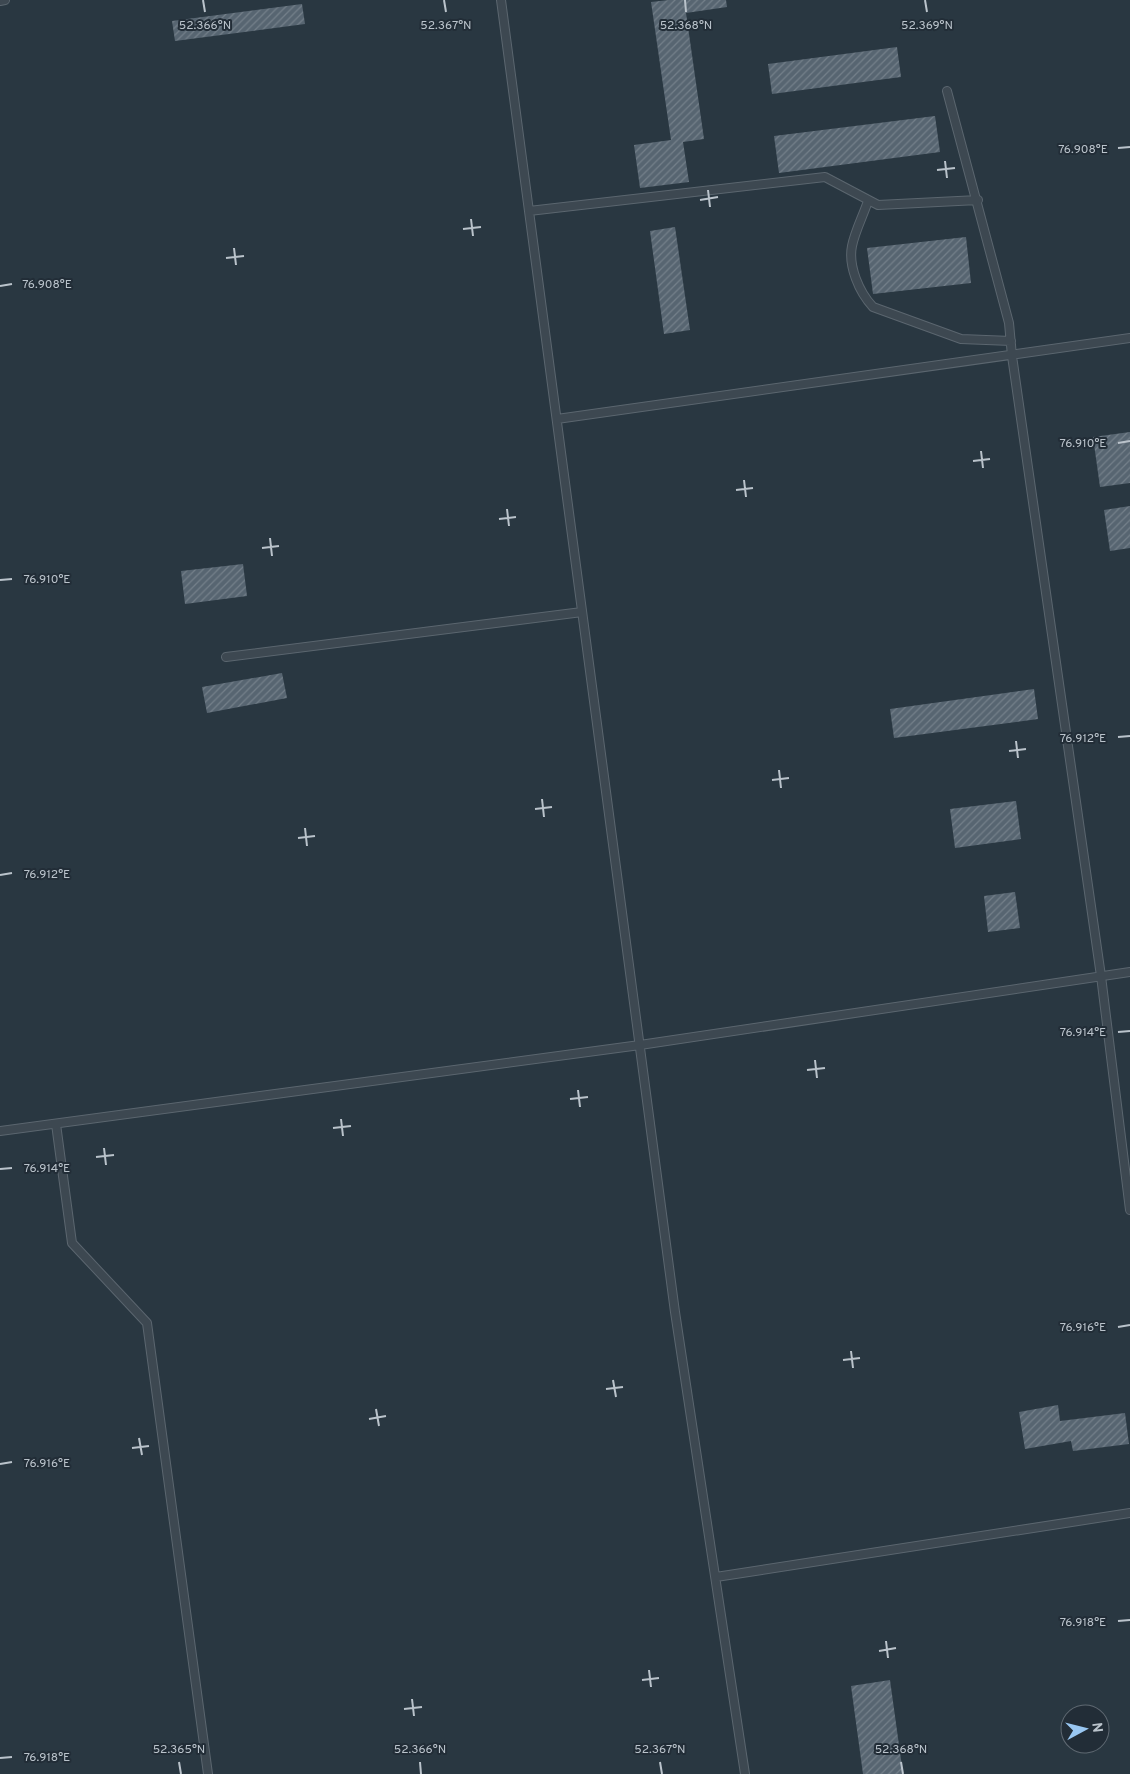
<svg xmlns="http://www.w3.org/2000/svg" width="1130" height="1774" font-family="Overpass,sans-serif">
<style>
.building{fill:url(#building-hatch)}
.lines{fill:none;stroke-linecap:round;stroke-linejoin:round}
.service-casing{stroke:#5b666f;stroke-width:10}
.service{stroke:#3d4851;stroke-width:8}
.ticks{fill:none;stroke:#bac3cb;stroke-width:2}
.ticks-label{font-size:12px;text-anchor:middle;fill:#bac3cb;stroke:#222d37;stroke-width:4;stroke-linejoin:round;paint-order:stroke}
</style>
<defs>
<pattern id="building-hatch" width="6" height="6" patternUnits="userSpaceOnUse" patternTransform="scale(1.25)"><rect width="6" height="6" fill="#576571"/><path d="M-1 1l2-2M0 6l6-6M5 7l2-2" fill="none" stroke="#74808a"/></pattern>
</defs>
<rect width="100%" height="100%" fill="#293741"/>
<path class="building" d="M669 0H726L727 7 686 13 704 139 683 142 689 182 640 188 634 145 671 140 651 2Z
M302 4 305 24 175 41 172 21Z
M897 47 901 77 772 94 768 64Z
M935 116 940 152 779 173 774 136Z
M675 227 690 330 664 334 650 231Z
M966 237 971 283 873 294 867 248Z
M1130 432V483L1100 487 1093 437Z
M1130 506V548L1110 551 1104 510Z
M243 564 247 596 185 604 181 571Z
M282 673 287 698 207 713 202 687Z
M1034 689 1038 719 894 738 890 709Z
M1016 801 1021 839 955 848 950 809Z
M1015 892 1020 928 988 932 984 896Z
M1058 1405 1060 1421 1125 1413 1129 1444 1073 1451 1071 1441 1025 1449 1019 1412Z
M890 1680 903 1774H863L851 1686Z"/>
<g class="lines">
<defs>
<path id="service" d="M501 0 675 1312 745 1774
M0 1 5 0
M947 91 1009 323 1012 356 1101 976 1130 1210
M868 201C863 216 855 231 852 246 848 266 859 292 873 307L961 339 1011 341
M529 211 825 177 878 205 978 200
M557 419 1130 338
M226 657 582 612
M56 1124 72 1243 147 1323 208 1774
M0 1131 640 1045 1130 972
M716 1577 1130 1513"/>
</defs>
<use href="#service" class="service-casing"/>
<use href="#service" class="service"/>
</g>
<path class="ticks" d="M203 0 205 12M444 0 446 12M685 0 686 12M925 0 927 12M1118 148 1130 147M945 161 947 178M937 170 955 168M708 190 710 207M700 200 718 197M471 219 473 236M463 229 481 227M234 248 236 265M226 258 244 256M0 286 12 284M1118 443 1130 441M981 451 983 468M973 461 990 459M744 480 746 497M736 490 753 488M507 509 509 526M499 519 516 517M270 538 272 556M262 548 279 546M0 580 12 579M1118 737 1130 736M1016 741 1018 758M1009 751 1026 749M779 770 781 788M772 780 789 778M542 799 544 817M535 809 552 807M305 828 307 846M298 838 315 836M0 875 12 873M1118 1032 1130 1031M815 1060 817 1078M807 1070 825 1068M578 1090 580 1107M570 1099 588 1097M341 1119 343 1136M333 1128 351 1126M104 1148 106 1165M96 1157 114 1155M0 1169 12 1168M1118 1327 1130 1325M851 1351 853 1368M843 1360 860 1358M613 1380 616 1397M606 1389 623 1387M376 1409 379 1426M369 1419 386 1416M139 1438 142 1455M132 1448 149 1446M0 1464 12 1462M1118 1621 1130 1620M886 1641 888 1658M879 1651 896 1648M649 1670 651 1687M642 1680 659 1678M412 1699 414 1716M404 1709 422 1707M0 1758 12 1757M179 1762 181 1774M420 1762 421 1774M660 1762 662 1774M901 1762 903 1774"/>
<g class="ticks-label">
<text x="927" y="29">52.369°N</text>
<text x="205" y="29">52.366°N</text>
<text x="446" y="29">52.367°N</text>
<text x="686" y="29">52.368°N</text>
<text x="1083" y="153">76.908°E</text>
<text x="47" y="288">76.908°E</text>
<text x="1083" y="447">76.910°E</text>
<text x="47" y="583">76.910°E</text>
<text x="1083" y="742">76.912°E</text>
<text x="47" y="878">76.912°E</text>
<text x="1083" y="1036">76.914°E</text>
<text x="47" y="1172">76.914°E</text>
<text x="1083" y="1331">76.916°E</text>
<text x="47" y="1467">76.916°E</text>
<text x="1083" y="1626">76.918°E</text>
<text x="179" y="1753">52.365°N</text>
<text x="420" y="1753">52.366°N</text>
<text x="660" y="1753">52.367°N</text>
<text x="901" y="1753">52.368°N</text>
<text x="47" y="1761">76.918°E</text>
</g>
<g transform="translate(1085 1729) rotate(83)"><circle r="24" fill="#222d37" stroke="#5f6972"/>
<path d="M0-4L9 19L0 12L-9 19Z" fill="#99c7f2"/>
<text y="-8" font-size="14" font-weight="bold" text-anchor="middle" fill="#bac3cb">N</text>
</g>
</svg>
